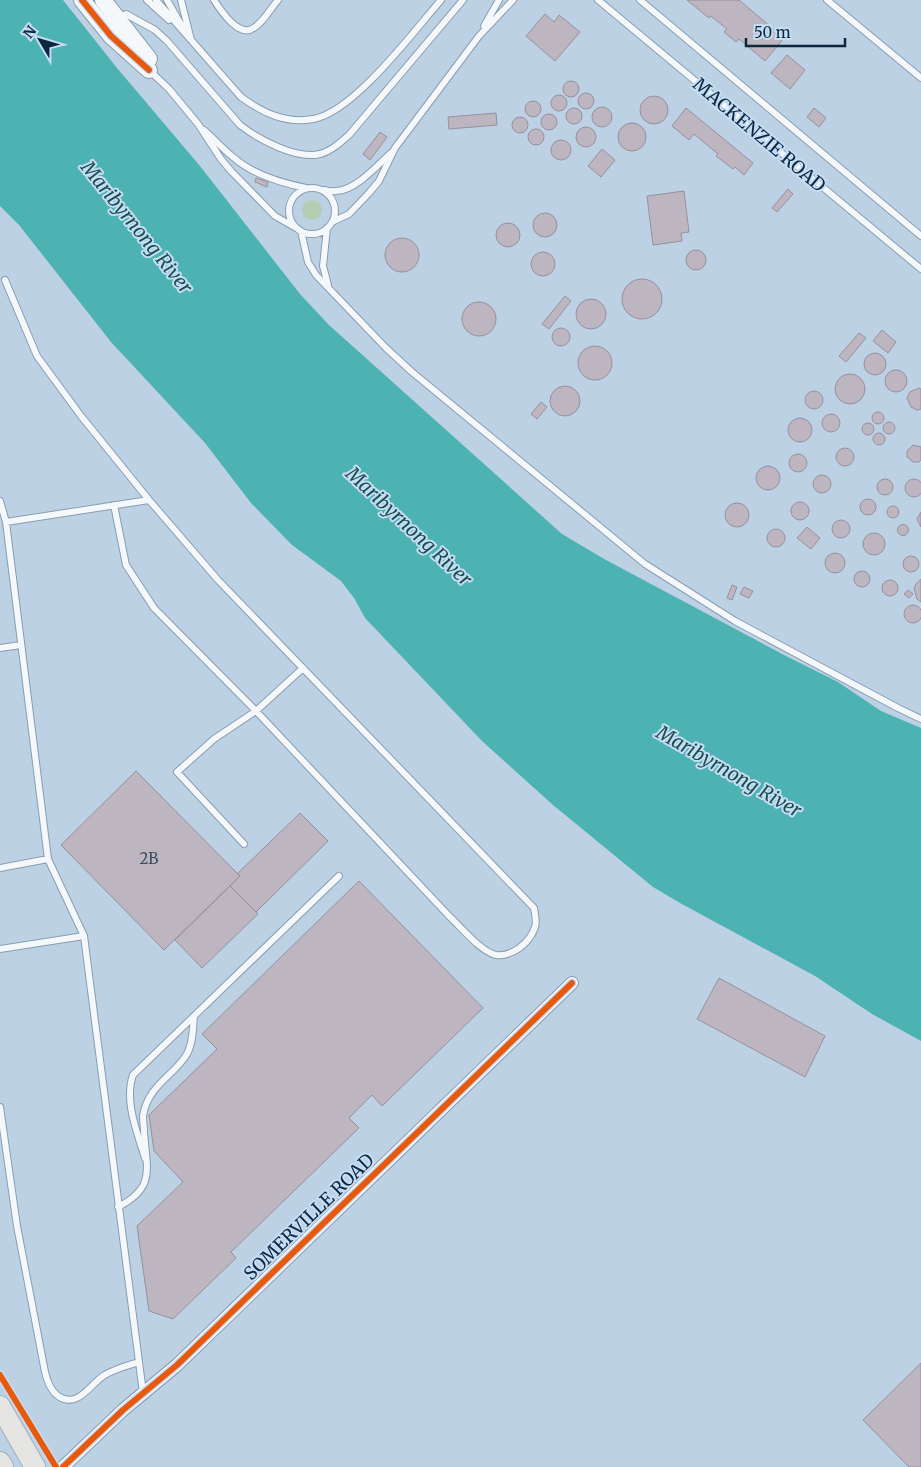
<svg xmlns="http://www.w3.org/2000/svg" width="921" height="1467" font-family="Merriweather,serif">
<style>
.green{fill:#b4ccb2}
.water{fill:#4db3b2}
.building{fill:#bdb6c1;stroke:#96909c}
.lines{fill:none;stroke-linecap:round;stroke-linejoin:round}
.service-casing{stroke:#889db0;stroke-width:8}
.minor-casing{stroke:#889db0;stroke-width:14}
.tertiary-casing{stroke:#889db0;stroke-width:18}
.primary-casing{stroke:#a1b0bd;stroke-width:22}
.service{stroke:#f5f8fb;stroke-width:6}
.minor{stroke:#f5f8fb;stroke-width:12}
.tertiary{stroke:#f5f8fb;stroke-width:16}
.primary{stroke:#e5e5e3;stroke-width:20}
.cycleway-casing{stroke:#c4ddf5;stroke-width:9}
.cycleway{stroke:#e8590c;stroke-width:6}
.labels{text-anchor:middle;stroke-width:4;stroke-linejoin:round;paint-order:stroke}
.number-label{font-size:15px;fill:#394c5f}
.street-label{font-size:18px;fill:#0d283e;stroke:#c4ddf5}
.water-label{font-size:19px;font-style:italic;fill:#194e4a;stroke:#c4ddf5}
</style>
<rect width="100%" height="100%" fill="#bdd1e4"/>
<path class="green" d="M302 210a10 10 0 1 1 20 0a10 10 0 1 1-20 0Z"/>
<path class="water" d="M0 0H63L117 68 200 166 300 294 329 325 562 534 606 560 784 655 838 682 881 711 921 728V1041L872 1014 815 976 680 903 653 887 553 805 482 741 365 618 354 598 341 581 292 545 251 503 205 443 111 342 19 225 0 206Z"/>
<path class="building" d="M687 0H739L784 38 765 61 739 39 736 42 724 32 727 29 711 16 709 18Z
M545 14 554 22 559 15 580 32 555 61 526 36Z
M787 55 805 70 790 89 771 73Z
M563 89a8 8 0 1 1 16 0a8 8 0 1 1-16 0Z
M578 101a8 8 0 1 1 16 0a8 8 0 1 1-16 0Z
M551 103a8 8 0 1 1 16 0a8 8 0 1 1-16 0Z
M640 110a14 14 0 1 1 28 0a14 14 0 1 1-28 0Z
M525 109a8 8 0 1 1 16 0a8 8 0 1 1-16 0Z
M592 117a10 10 0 1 1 20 0a10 10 0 1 1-20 0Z
M566 116a8 8 0 1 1 16 0a8 8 0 1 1-16 0Z
M686 108 753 163 744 175 735 167 733 169 716 156 718 154 694 134 689 140 672 126Z
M814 108 826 118 819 127 807 117Z
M496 113 497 125 449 129 448 117Z
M541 122a8 8 0 1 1 16 0a8 8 0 1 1-16 0Z
M512 125a8 8 0 1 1 16 0a8 8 0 1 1-16 0Z
M618 137a14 14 0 1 1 28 0a14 14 0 1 1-28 0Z
M576 137a10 10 0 1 1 20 0a10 10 0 1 1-20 0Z
M528 137a8 8 0 1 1 16 0a8 8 0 1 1-16 0Z
M380 132 387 137 370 160 363 154Z
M551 150a10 10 0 1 1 20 0a10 10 0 1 1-20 0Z
M602 149 615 160 601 177 588 166Z
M256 178 268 182 267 187 255 182Z
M788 189 793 194 777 212 772 208Z
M684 191 689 232 681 233 682 241 653 245 647 196Z
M533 225a12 12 0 1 1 24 0a12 12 0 1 1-24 0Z
M496 235a12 12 0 1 1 24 0a12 12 0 1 1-24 0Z
M385 255a17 17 0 1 1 34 0a17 17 0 1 1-34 0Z
M686 260a10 10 0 1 1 20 0a10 10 0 1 1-20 0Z
M531 264a12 12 0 1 1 24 0a12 12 0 1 1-24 0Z
M622 299a20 20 0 1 1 40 0a20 20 0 1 1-40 0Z
M565 296 571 301 549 329 542 324Z
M576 314a15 15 0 1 1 30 0a15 15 0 1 1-30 0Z
M462 319a17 17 0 1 1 34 0a17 17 0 1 1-34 0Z
M552 337a9 9 0 1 1 18 0a9 9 0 1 1-18 0Z
M882 330 896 342 888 353 873 341Z
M859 333 866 338 846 362 839 356Z
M578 363a17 17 0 1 1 34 0a17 17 0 1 1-34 0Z
M864 364a11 11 0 1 1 22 0a11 11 0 1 1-22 0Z
M885 381a11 11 0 1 1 22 0a11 11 0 1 1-22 0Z
M835 389a15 15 0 1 1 30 0a15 15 0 1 1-30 0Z
M550 401a15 15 0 1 1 30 0a15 15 0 1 1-30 0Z
M919 388 921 389V409L917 410 911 407 907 398 910 392Z
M805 400a9 9 0 1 1 18 0a9 9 0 1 1-18 0Z
M541 402 547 407 537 419 531 414Z
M872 418a6 6 0 1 1 12 0a6 6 0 1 1-12 0Z
M822 423a9 9 0 1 1 18 0a9 9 0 1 1-18 0Z
M788 430a12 12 0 1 1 24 0a12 12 0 1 1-24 0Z
M883 428a6 6 0 1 1 12 0a6 6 0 1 1-12 0Z
M862 429a6 6 0 1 1 12 0a6 6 0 1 1-12 0Z
M873 439a6 6 0 1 1 12 0a6 6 0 1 1-12 0Z
M913 445 921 447V460L919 462H913L907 457V451Z
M836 457a9 9 0 1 1 18 0a9 9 0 1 1-18 0Z
M789 463a9 9 0 1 1 18 0a9 9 0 1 1-18 0Z
M756 478a12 12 0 1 1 24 0a12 12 0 1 1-24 0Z
M813 484a9 9 0 1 1 18 0a9 9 0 1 1-18 0Z
M905 488a9 9 0 1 1 18 0a9 9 0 1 1-18 0Z
M877 487a8 8 0 1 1 16 0a8 8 0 1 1-16 0Z
M860 507a8 8 0 1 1 16 0a8 8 0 1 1-16 0Z
M791 511a9 9 0 1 1 18 0a9 9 0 1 1-18 0Z
M725 515a12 12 0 1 1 24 0a12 12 0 1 1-24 0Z
M887 512a6 6 0 1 1 12 0a6 6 0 1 1-12 0Z
M921 512V527L917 519Z
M832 529a9 9 0 1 1 18 0a9 9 0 1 1-18 0Z
M897.5 530a5.5 5.5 0 1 1 11 0a5.5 5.5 0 1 1-11 0Z
M807 527 820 538 811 549 797 538Z
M767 538a9 9 0 1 1 18 0a9 9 0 1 1-18 0Z
M863 544a11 11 0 1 1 22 0a11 11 0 1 1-22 0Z
M825 563a10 10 0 1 1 20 0a10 10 0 1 1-20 0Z
M903 564a8 8 0 1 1 16 0a8 8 0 1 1-16 0Z
M854 579a8 8 0 1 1 16 0a8 8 0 1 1-16 0Z
M921 579V602L917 599 914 589 916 584Z
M882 588a8 8 0 1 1 16 0a8 8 0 1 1-16 0Z
M732 585 737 587 732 600 727 598Z
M744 587 753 591 749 598 740 594Z
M908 590 913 594 909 598 904 594Z
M904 614a9 9 0 1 1 18 0a9 9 0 1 1-18 0Z
M136 771 240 876 164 950 61 845Z
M300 813 328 841 256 912 230 886 240 876 237 874Z
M359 881 483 1008 382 1106 372 1095 349 1118 359 1128 231 1252 236 1258 173 1319 149 1311 137 1226 183 1182 154 1151 149 1115 217 1049 202 1034Z
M230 886 258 914 202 968 175 940Z
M719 978 825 1036 805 1077 697 1019Z
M921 1363V1467H909L863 1420Z"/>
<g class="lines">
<defs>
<path id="service" d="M147 0 169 20
M156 0 241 97C263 113 286 124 313 119 353 113 414 31 441 0
M167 0 183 28
M181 0 191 40
M214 0C221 11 240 40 255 27 264 21 271 8 278 0
M598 0 921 269
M640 0 921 236
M827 0 921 78
M118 19 126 14 155 30 167 41 240 125C258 139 296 160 320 154 331 151 340 143 349 135L463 0
M484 26 499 0
M150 71 169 89 198 124 221 159 231 171 275 216 298 229
M204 130C214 139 223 149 233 157 253 175 281 183 306 188
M289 211a23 23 0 1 1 46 0a23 23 0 1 1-46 0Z
M324 190C328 191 332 192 336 191 355 191 378 165 391 153
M332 222 349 214 369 193 379 181 395 148 479 36 513 0
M327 228 323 266 328 285
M301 231 308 262 316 275 386 348 412 372 645 564 735 621 898 708 921 719
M5 280 37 356 81 416 149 500 218 580 534 908C535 914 537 922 535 927 530 943 512 957 496 955 481 952 461 927 450 917L256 711 154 608 126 565 114 505
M0 501 6 522 48 859 84 936 143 1393
M6 522 149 500
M0 648 21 645
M244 844 177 772 214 739 256 711 303 668
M0 868 48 859
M0 949 84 936
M0 1107 17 1226 45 1372C47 1381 50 1390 58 1396 77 1409 89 1386 103 1376 114 1369 126 1366 139 1362
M145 1158C137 1132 124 1101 133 1075L339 876
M118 1207C157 1187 146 1168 144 1131 144 1127 143 1121 143 1116 148 1085 174 1076 187 1054 193 1043 193 1028 194 1016"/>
<path id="minor" d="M63 1467 123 1410 177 1365 572 983"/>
<path id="tertiary" d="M82 0 111 36 149 70
M103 0 149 59"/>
<path id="primary" d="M0 1406 35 1467
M0 1462 3 1467"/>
</defs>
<use href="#service" class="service-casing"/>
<use href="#minor" class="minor-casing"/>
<use href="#tertiary" class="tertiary-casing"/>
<use href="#primary" class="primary-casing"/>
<use href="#service" class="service"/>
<use href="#minor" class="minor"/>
<use href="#tertiary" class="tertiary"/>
<use href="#primary" class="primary"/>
<defs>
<path id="cycleway" d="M82 0 111 36 149 70
M0 1375 56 1467
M63 1467 123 1410 177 1365 572 983"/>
</defs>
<use href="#cycleway" class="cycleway-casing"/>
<use href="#cycleway" class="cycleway"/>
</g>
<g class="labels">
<g class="number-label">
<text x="149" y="864">2B</text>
</g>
<g class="street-label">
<text transform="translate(759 135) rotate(40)" y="6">MACKENZIE ROAD</text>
<text transform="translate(309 1217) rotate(-44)" y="6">SOMERVILLE ROAD</text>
</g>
<g class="water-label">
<text transform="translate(137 227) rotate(51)" y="7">Maribyrnong River</text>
<text transform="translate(409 526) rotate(43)" y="7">Maribyrnong River</text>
<text transform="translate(729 771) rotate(30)" y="7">Maribyrnong River</text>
</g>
</g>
<g transform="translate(40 40) rotate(308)" stroke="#c4ddf5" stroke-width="4" paint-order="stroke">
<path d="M0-4L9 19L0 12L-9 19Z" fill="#0d283e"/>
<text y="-8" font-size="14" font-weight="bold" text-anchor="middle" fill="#0d283e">N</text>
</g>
<path d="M746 38v8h99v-8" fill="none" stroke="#0d283e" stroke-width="2.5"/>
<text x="754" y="38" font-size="15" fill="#0d283e" stroke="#c4ddf5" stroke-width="4" paint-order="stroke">50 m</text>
</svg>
